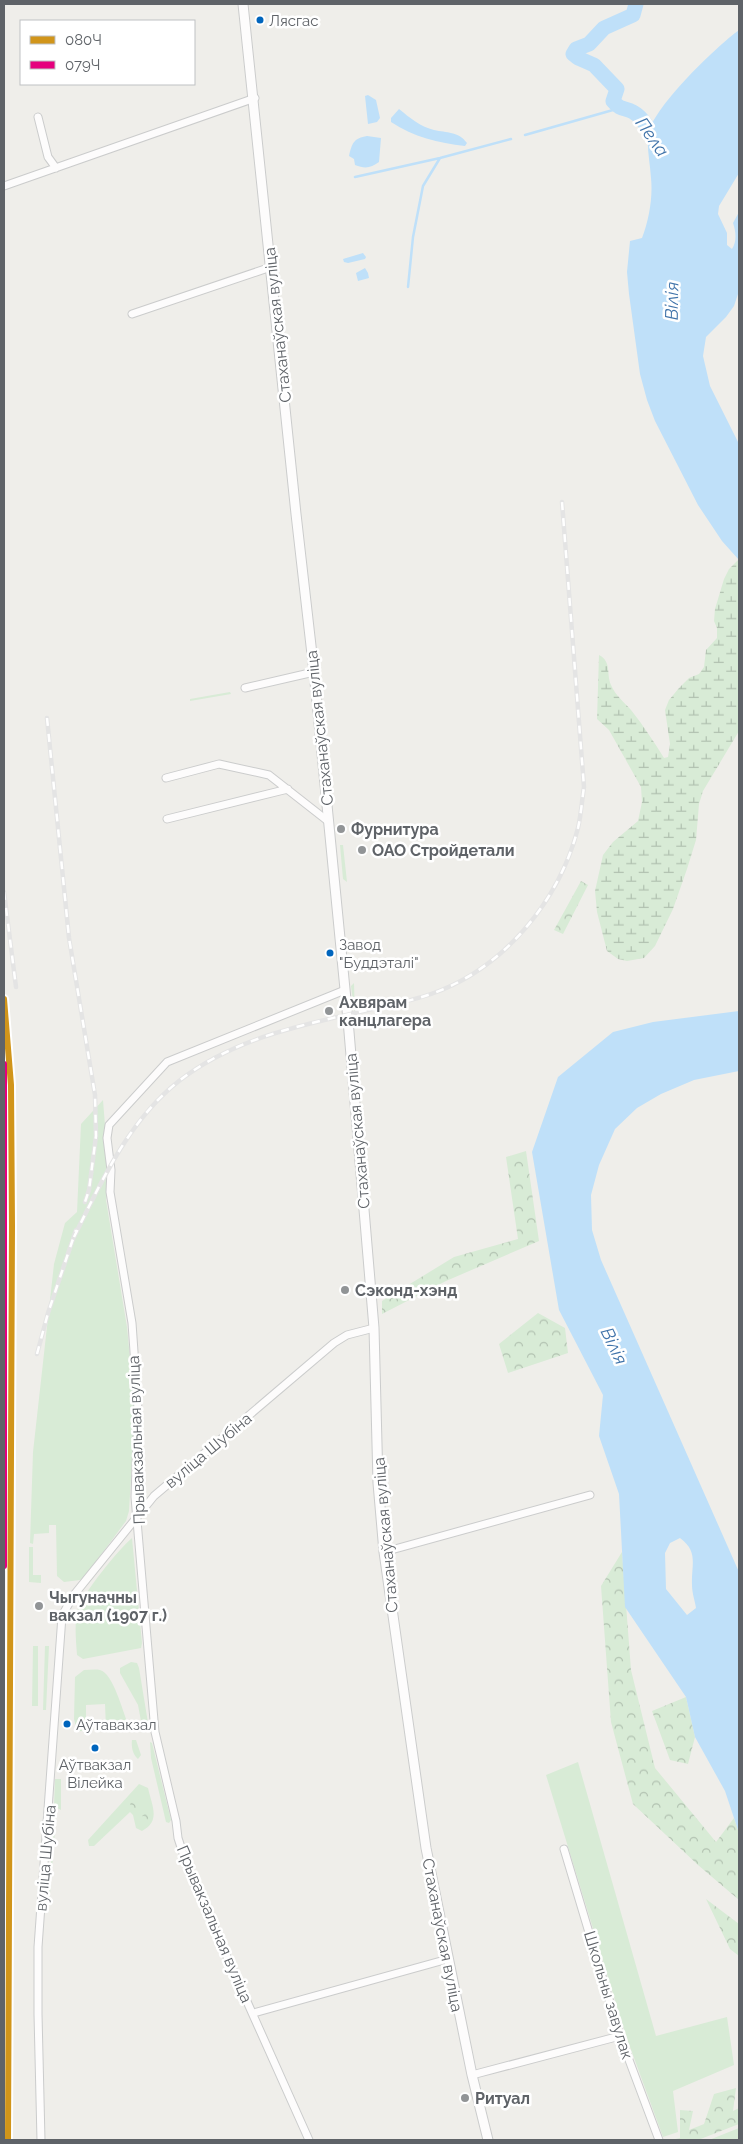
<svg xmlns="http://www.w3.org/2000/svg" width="743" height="2144" font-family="Raleway,sans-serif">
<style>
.green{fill:#d8ebd6}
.forest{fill:url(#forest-crowns)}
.wetland{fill:url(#wetland-marsh)}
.water{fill:#bfe0f9;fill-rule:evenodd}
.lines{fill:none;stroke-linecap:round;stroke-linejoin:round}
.stream{stroke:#bfe0f9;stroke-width:2.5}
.river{stroke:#bfe0f9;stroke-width:15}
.minor-casing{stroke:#cbcccc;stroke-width:9}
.tertiary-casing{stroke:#cbcccc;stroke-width:11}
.minor{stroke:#fdfcfc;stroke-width:7}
.tertiary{stroke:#fdfcfc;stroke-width:9}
.rail-casing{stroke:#e4e4e4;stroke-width:4.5}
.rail{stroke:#fff;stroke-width:2.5;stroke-dasharray:8;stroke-linecap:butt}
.rail-1-casing{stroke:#fff;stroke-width:10}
.rail-2-casing{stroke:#fff;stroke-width:10}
.rail-1{stroke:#d1951a;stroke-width:6}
.rail-2{stroke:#e5007d;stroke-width:6}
.bus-dot{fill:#0065bd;stroke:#fff;stroke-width:2}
.poi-dot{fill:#919496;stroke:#fff;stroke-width:2}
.labels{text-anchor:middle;stroke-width:5;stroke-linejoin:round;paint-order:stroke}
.bus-label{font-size:15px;fill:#5f6368;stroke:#fff;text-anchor:start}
.street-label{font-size:16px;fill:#5f6368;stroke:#fff}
.poi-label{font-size:16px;font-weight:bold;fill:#5f6368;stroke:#fff;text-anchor:start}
.water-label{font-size:18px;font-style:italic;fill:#4174aa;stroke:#fff}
</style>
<defs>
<pattern id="forest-crowns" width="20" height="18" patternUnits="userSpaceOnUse" patternTransform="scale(1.25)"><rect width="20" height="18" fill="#d8ebd6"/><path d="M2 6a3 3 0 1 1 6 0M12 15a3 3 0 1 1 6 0" fill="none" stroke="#b2c2b1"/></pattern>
<pattern id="wetland-marsh" width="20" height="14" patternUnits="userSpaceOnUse" patternTransform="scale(1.25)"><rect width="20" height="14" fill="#d8ebd6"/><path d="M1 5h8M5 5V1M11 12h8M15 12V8" fill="none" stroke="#b2c2b1"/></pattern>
</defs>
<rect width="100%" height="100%" fill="#efeeea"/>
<path class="green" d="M230 692 231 694 190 701V699Z
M340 845H343L347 882 343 879Z
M354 983 355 1017 351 986Z
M103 1100 109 1176 106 1200 127 1327 135 1410 129 1511 126 1521 86 1575 80 1580 64 1582 57 1576 56 1525H49V1533L34 1534 33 1544 30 1543 33 1452 54 1264 65 1223 77 1212 81 1124Z
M132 1538 142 1643 141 1648 83 1659 77 1655C76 1640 74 1623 78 1609 83 1593 119 1549 132 1538Z
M29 1547H33V1575H41V1583L29 1582Z
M33 1646H38V1706H32Z
M45 1646H49L46 1710H43Z
M131 1662 137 1663 139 1668 149 1729 147 1732H143L138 1705 120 1673V1668Z
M84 1670C89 1670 95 1669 100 1670 113 1673 123 1712 128 1724 121 1729 114 1734 106 1728L105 1704 86 1705V1724L82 1731H77L74 1719 75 1677Z
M132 1740H136L141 1755 138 1759C133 1755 131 1747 132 1740Z
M150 1742 152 1743 171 1820 169 1823 166 1822 151 1758Z
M578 1762 656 2036 727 2017 734 2065 673 2091 678 2132 663 2137 626 2036 546 1775Z
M55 1779H61V1810L54 1806Z
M139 1784 148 1788C152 1806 161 1821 142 1831L136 1828 133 1815 130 1812 94 1846H89L88 1840Z
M54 1817 56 1818 49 1906 48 1905Z
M739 2128V2140H709Z"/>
<path class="forest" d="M581 881 588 885 563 934 554 930Z
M526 1151 539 1241 446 1281 382 1314V1301L454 1257 518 1239 506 1157Z
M538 1313 565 1328 568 1353 508 1373 499 1344Z
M622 1552 631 1670 655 1768 716 1842 734 1818 739 1833V1900L698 1865 633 1804 611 1722 601 1586Z
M686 1697 695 1737 688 1764 670 1760 652 1711Z
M143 1796 147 1798C150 1806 154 1814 151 1823L145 1821 142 1816 146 1813 142 1810 144 1803 139 1799Z
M129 1797 136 1798 139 1804 138 1811 134 1812 129 1808 131 1802 126 1801Z
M706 1899 739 1924V1956L730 1949Z
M736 2088 733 2111 739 2108V2124L698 2140H671L680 2138V2110L693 2111 689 2130 704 2124 714 2094Z"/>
<path class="wetland" d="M738 560 739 731 703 791 699 804 696 840 687 869 673 909 655 946 644 958 627 961 618 959 607 951 597 912 595 891 603 855 613 842 638 821 642 802 641 787 609 730 597 719 599 655C612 662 606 673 611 685 615 695 624 702 631 710 643 725 654 742 664 758L668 757 670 744 665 710 669 700 679 688 689 678 699 674 704 667 706 650 717 638V628L714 621 715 609 724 579 729 569Z"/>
<path class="water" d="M739 30V173L719 206 718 214 727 233V245L732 249C737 241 736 232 733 223L739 212V291L734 306 726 317 706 337 703 356 710 386 739 444V560L722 541 698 505 655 421 647 400 640 374 629 294 627 272 630 241 642 238C649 220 653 197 651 178 650 163 647 150 648 136 650 110 717 46 739 30Z
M368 95 376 100 380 118 377 122 368 124 365 96Z
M399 109C410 118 421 127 434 130 447 133 458 131 467 143L465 146C438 143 414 137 391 122V118Z
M367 136 381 138 379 162C371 168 365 169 355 165L354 159 349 156C352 143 354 138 367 136Z
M363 253 366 257 365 259 348 263 344 262 343 259Z
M365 268 368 273 369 278 358 281 356 273Z
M739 1011V1071L694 1080 661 1094 637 1108 615 1129 599 1165 591 1195 592 1230 601 1260 739 1572V1833L725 1791 695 1737 686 1697 625 1607 619 1494 599 1436 603 1395 559 1310 532 1152 558 1077 613 1032 653 1022ZM680 1538C699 1552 691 1565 692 1585 692 1593 695 1601 696 1608L687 1615 666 1589 665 1553 670 1543Z"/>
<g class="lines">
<path class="stream" d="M619 109 620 108
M525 135 613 110
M355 177 440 158 511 139
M408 287 413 237 423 186 440 158"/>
<path class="river" d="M636 4 633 15 604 28 589 44 576 49 573 54 578 58 594 65 617 89 613 101C621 111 625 107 633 112 646 119 651 136 659 147"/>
<defs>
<path id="minor" d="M38 117 48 157 56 168
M4 186 255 98
M132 314 271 267
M245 688 314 672
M166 778 219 764 269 775 329 822
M167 819 288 789
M384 1552 590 1495
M564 1849 620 2036 659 2140
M254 2013 448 1959
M472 2075 620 2036
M41 2140 38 2014V1947L62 1616 73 1596 154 1496 334 1343 347 1335 374 1328
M309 2140 189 1872 178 1838 176 1821 155 1732 135 1497 138 1409 132 1323 110 1192 111 1170 107 1138 109 1125 167 1062 345 990"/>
<path id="tertiary" d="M243 4 296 514 314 672 348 1020 374 1328 378 1483 384 1552 426 1848 472 2075 488 2140"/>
</defs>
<use href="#minor" class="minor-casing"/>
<use href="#tertiary" class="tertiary-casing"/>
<use href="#minor" class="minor"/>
<use href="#tertiary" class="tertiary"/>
<defs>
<path id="rail" d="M47 718 69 938 95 1095 96 1136 89 1190 85 1202
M4 892 16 987
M74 1237C101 1182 129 1120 179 1081 234 1038 302 1025 368 1010 389 1005 411 1001 431 994 503 969 559 902 578 828 581 815 582 800 584 787L562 502
M37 1354 48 1313 76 1230"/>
</defs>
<use href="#rail" class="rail-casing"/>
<use href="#rail" class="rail"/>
<defs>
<path id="rail-1" d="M4 999 11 1085 12 1226 8 2140"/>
<path id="rail-2" d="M4 1064V1566"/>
</defs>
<use href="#rail-1" class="rail-1-casing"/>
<use href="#rail-2" class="rail-2-casing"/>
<use href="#rail-1" class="rail-1"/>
<use href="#rail-2" class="rail-2"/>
</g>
<g class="bus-dot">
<circle cx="260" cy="20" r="4.5"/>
<circle cx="330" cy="953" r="4.5"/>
<circle cx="67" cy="1724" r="4.5"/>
<circle cx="95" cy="1748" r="4.5"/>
</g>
<g class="poi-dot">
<circle cx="341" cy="829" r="5"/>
<circle cx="362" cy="850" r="5"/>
<circle cx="329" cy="1011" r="5"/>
<circle cx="345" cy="1290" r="5"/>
<circle cx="39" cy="1606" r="5"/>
<circle cx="465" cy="2098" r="5"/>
</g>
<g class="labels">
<g class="bus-label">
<text x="269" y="26">Лясгас</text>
<text x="339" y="950">Завод<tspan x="339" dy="18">"Буддэталі"</tspan></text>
<text x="76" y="1730">Аўтавакзал</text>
<text x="95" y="1770" text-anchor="middle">Аўтвакзал<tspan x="95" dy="18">Вілейка</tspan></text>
</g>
<g class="street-label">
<text transform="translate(277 325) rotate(-96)" y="6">Стаханаўская вуліца</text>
<text transform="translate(319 728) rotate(-96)" y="6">Стаханаўская вуліца</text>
<text transform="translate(357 1131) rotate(-95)" y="6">Стаханаўская вуліца</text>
<text transform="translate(136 1440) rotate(-92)" y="6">Прывакзальная вуліца</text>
<text transform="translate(208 1450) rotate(-40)" y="6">вуліца Шубіна</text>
<text transform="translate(385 1535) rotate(-95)" y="6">Стаханаўская вуліца</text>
<text transform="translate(45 1858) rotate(-85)" y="6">вуліца Шубіна</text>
<text transform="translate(215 1924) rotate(67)" y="6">Прывакзальная вуліца</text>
<text transform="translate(443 1935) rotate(79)" y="6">Стаханаўская вуліца</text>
<text transform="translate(609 1995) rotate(73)" y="6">Школьны завулак</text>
</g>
<g class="poi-label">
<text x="351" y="835">Фурнитура</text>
<text x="372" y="856">ОАО Стройдетали</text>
<text x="339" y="1008">Ахвярам<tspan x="339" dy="18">канцлагера</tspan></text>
<text x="355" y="1296">Сэконд-хэнд</text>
<text x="49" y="1603">Чыгуначны<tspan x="49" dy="18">вакзал (1907 г.)</tspan></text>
<text x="475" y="2104">Ритуал</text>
</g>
<g class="water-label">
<text transform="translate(652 137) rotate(55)" y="6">Пела</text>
<text transform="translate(672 301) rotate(-89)" y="6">Вілія</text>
<text transform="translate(614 1346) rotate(64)" y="6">Вілія</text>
</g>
</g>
<rect width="743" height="2144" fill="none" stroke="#5f6368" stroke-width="10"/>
<rect x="20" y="20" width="175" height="65" fill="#ffffff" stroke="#bfc1c3"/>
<rect x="30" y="36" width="25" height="8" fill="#d1951a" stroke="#bfc1c3"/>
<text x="65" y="45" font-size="15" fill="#5f6368">080Ч</text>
<rect x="30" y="61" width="25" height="8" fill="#e5007d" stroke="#bfc1c3"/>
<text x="65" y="70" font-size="15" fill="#5f6368">079Ч</text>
</svg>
